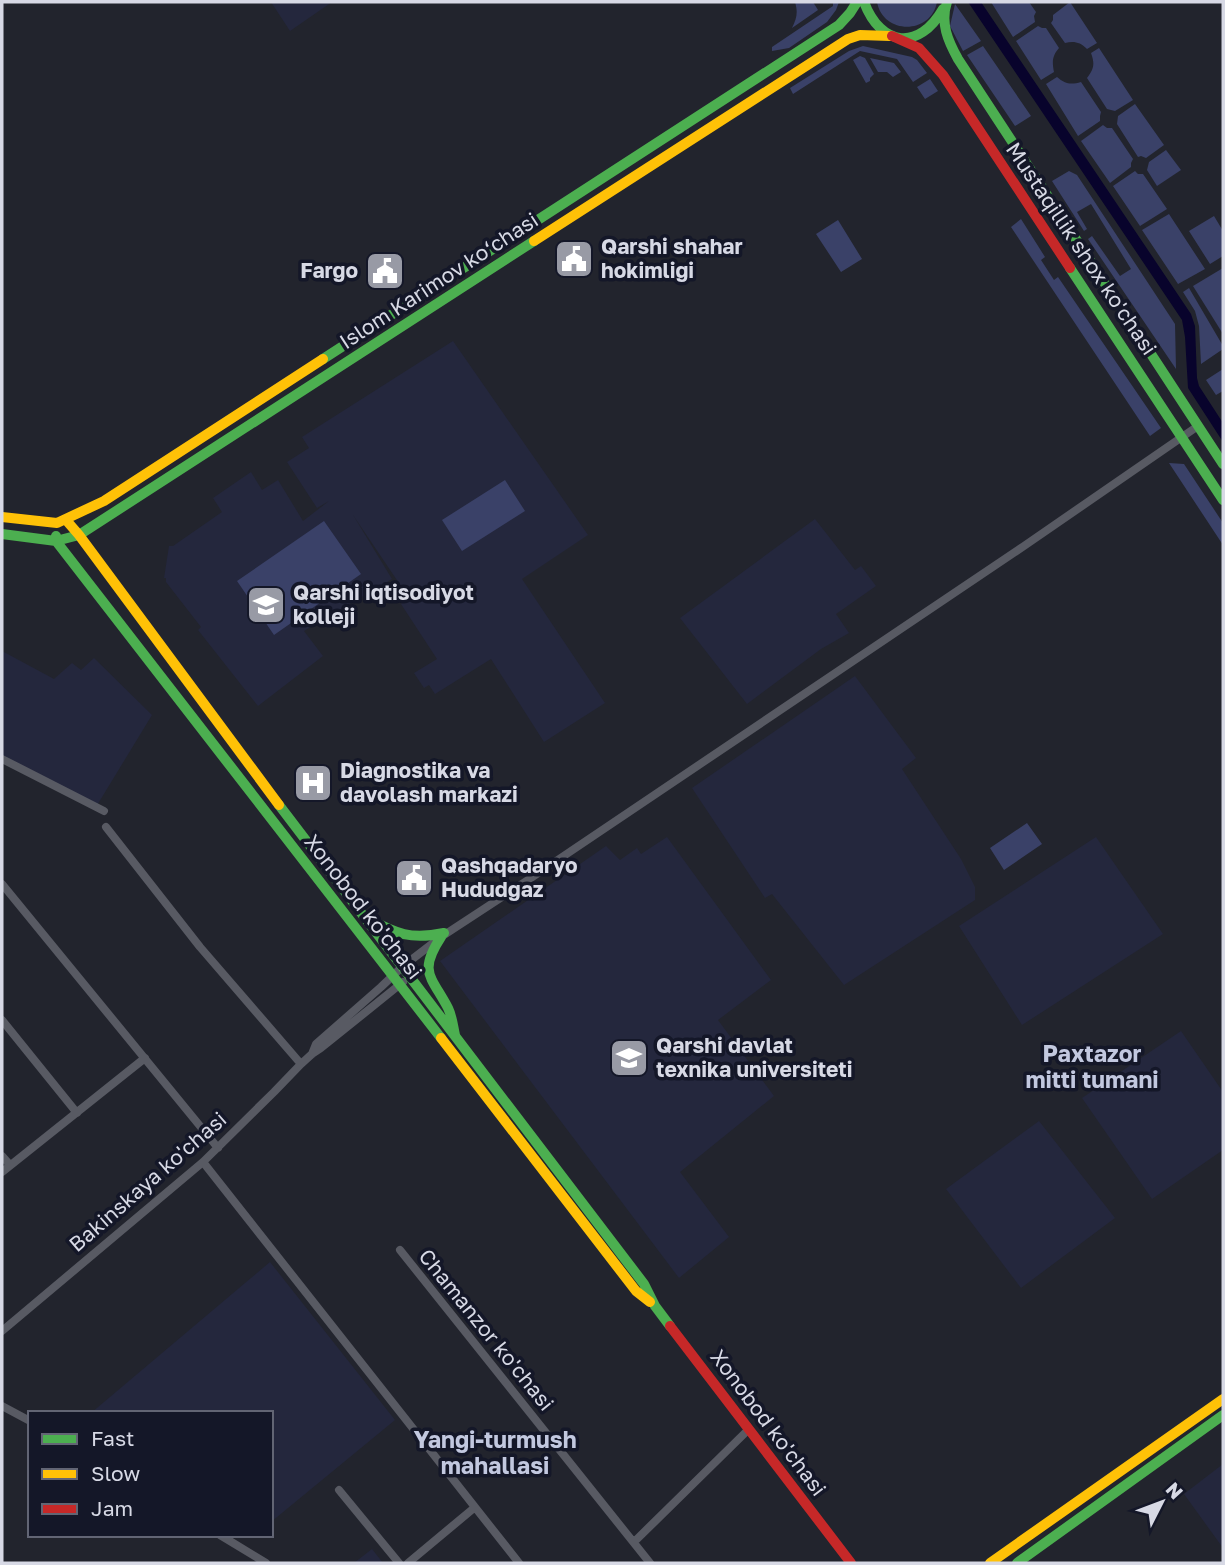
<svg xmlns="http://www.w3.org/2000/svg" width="1225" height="1565" font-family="'Golos Text',sans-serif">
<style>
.built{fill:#24273d}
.green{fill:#3a4168}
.water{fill:#08032c}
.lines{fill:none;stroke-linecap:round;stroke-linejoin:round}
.street{stroke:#585a63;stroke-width:8}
.fast{stroke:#4caf50;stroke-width:10}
.slow{stroke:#ffc107;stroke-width:10}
.jam{stroke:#c62828;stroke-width:10}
.labels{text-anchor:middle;stroke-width:7;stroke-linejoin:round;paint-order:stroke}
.poi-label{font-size:21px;font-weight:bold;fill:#d7d9e5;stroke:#141728;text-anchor:start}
.street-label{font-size:21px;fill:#d7d9e5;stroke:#141728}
.neighbourhood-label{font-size:23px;font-weight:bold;fill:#c2c8df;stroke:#141728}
</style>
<rect width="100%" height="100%" fill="#22242d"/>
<path class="built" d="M271 2H332L290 31Z
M453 341 588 535 522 579 605 703 544 742 491 659 435 694 429 685 424 688 414 673 437 659 401 604 409 598 353 515 392 579 304 631 323 656 258 706 198 630 201 627 166 582V578H164L169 546H173L222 512 213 498 251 472 262 490 278 480 303 521 329 501 317 508 287 462 309 448 302 437Z
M815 519 855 570 861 566 876 586 836 614 849 633 821 649 747 704 680 618Z
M2 651 54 679 72 663 81 670 94 658 152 715 96 807 2 755Z
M855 676 916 758 902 769 961 859 975 887V900L844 985 772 894 765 898 692 788Z
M667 837 771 980 718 1020 774 1096 680 1172 729 1237 679 1278 440 961 606 846 620 860 637 848 641 854Z
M1096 837 1163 934 1022 1025 959 926Z
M1181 1031 1223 1092V1150L1152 1199 1082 1098Z
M1039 1121 1115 1218 1021 1288 946 1189Z
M270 1262 395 1420 271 1522V1413H91Z
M1223 1464V1548L1184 1494Z
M372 1549 383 1563H354Z"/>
<path class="green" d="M795 2H813L818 10 792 28C797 18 798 12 795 2Z
M833 2H839L836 10 827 22 789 48 772 51V47L833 6Z
M877 2H937C931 35 883 35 877 2Z
M991 2H1029L1036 12 1034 16 1035 22 1013 37Z
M1070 2 1097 43 1087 49C1080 42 1074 41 1065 43L1051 23 1053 20V15Z
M955 4 981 41 963 51 950 26Z
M1038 26 1042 28H1046L1059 48C1052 56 1052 62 1054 72L1041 80 1016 41Z
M863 46 912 57 917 60 927 73 913 82 897 59 860 51 793 94 790 88 849 51Z
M983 46 1031 116 1015 126 967 55Z
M1099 48 1133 100 1115 111 1107 109 1087 78C1094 69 1095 64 1091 53Z
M860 56 865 58 874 74 870 78V81L866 83 853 60Z
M870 58 894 63 901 72 893 77 887 72H878Z
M1057 77C1065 84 1071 85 1081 82L1101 112 1100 116V121L1078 136 1046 84Z
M930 79 938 91 925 99 917 87Z
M1135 104 1164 145 1146 158 1141 156 1138 157 1117 124 1118 116Z
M1103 125 1107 128H1112L1133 159 1131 163V167L1110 183 1081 141Z
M1166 150 1181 170 1157 186 1147 170 1149 162Z
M1069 171 1077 175 1175 324 1176 369 1088 239 1092 236 1120 276 1131 269 1091 204 1077 212 1087 229 1084 231 1052 181Z
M1135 171 1138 174H1143L1167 209 1140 226 1113 186Z
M1169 214 1205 269 1178 284 1142 230Z
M1214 216 1223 231V256L1210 264 1189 231Z
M1021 219 1045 257 1041 260 1054 280 1058 277 1161 428 1150 436 1011 227Z
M838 220 862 259 841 272 816 234Z
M1223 268V334L1193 286Z
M1189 288 1223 346V349L1201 364 1199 326 1195 311 1183 292Z
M1223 369V391L1216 395 1206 380Z
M1169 463 1184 464 1223 523V545Z
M505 480 525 511 462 551 442 520Z
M324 521 361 574 274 635 237 581Z
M1027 823 1042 844 1004 870 990 848Z"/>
<path class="water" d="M968 2H981L1191 314 1195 326 1197 378 1199 386 1223 423V442L1188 388 1185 337 1182 320Z"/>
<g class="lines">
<path class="street" d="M2 759 104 811
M106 827 200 947 301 1064
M2 884 218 1148
M2 1020 77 1113
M312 1054 316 1044 381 987 402 967 441 937 531 878 1024 546 1198 426
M2 1156 10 1165
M203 1162 519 1563
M2 1172 145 1058
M400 1250 650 1563
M2 1331 203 1162 274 1092 301 1064 312 1054 321 1048 403 982
M2 1406 30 1421
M339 1490 399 1563
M220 1535 266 1563
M634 1542 748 1430
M408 1563 474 1508"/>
<path class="fast" d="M864 2C881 47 919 51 943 9
M947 2C940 23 948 41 958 59L1223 464
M1070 268 1223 500
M323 359 839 25 850 13 857 2
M2 534 56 541 79 535 534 241
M56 536V541L441 1038
M279 805 644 1284 655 1306 670 1326
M367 918C396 934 411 940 444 933
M441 937C418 972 431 976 448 1008 452 1016 453 1026 455 1035
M1017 1563 1223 1415"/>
<path class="slow" d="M534 241 848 39 860 35 890 36
M2 517 57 523 104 501 323 359
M66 520 79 535 279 805
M441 1038 636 1291 650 1302
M990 1563 1223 1399"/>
<path class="jam" d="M892 36 919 48 943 75 1070 268
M670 1326 851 1563"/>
</g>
<defs>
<symbol id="civic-square" viewBox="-11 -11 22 22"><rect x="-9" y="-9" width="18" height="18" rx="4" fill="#989aa5" stroke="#141728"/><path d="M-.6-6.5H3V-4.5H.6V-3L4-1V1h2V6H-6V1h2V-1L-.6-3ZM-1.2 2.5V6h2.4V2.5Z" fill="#fff"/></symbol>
<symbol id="university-square" viewBox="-11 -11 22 22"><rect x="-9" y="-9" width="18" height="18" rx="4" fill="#989aa5" stroke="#141728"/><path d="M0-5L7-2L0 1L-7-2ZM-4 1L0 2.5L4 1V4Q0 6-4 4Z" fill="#fff"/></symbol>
<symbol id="hospital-square" viewBox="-11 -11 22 22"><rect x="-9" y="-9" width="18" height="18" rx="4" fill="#989aa5" stroke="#141728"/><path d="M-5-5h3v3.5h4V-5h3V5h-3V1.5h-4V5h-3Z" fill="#fff"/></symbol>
</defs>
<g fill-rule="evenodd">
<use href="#civic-square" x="552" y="237" width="44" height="44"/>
<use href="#civic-square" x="363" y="249" width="44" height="44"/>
<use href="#university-square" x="244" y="583" width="44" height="44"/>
<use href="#hospital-square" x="291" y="761" width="44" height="44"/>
<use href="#civic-square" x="392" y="856" width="44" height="44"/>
<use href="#university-square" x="607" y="1036" width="44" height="44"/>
</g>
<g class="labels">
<g class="poi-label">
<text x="601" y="254">Qarshi shahar<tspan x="601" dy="24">hokimligi</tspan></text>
<text x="358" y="278" text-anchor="end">Fargo</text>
<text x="293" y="600">Qarshi iqtisodiyot<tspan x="293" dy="24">kolleji</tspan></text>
<text x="340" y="778">Diagnostika va<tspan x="340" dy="24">davolash markazi</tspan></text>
<text x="441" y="873">Qashqadaryo<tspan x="441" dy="24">Hududgaz</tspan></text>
<text x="656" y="1053">Qarshi davlat<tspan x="656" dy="24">texnika universiteti</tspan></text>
</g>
<g class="street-label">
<text transform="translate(1081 249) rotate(56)" y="7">Mustaqillik shox ko'chasi</text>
<text transform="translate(439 281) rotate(-33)" y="7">Islom Karimov ko‘chasi</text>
<text transform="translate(363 907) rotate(52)" y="7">Xonobod ko'chasi</text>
<text transform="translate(148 1182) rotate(-41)" y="7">Bakinskaya ko'chasi</text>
<text transform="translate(486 1330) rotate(51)" y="7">Chamanzor ko'chasi</text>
<text transform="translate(768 1423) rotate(53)" y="7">Xonobod ko'chasi</text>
</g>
<g class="neighbourhood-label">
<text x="1092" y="1062">Paxtazor<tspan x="1092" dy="26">mitti tumani</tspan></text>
<text x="495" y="1448">Yangi-turmush<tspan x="495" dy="26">mahallasi</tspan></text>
</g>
</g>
<rect width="1225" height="1565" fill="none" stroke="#d7d9e5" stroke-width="7"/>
<rect x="28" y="1411" width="245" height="126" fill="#141728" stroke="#626574" stroke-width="2"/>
<rect x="42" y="1434" width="35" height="10" fill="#4caf50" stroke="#626574" stroke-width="2"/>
<text x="91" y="1446" font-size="21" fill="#d7d9e5">Fast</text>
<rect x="42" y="1469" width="35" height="10" fill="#ffc107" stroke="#626574" stroke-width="2"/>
<text x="91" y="1481" font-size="21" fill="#d7d9e5">Slow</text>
<rect x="42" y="1504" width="35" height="10" fill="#c62828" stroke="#626574" stroke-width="2"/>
<text x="91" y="1516" font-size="21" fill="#d7d9e5">Jam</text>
<g transform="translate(1162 1502) rotate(48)" stroke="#141728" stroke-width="5" paint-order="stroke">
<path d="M0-5L12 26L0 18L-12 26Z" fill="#d7d9e5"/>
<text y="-10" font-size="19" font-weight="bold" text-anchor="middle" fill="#d7d9e5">N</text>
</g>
</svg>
